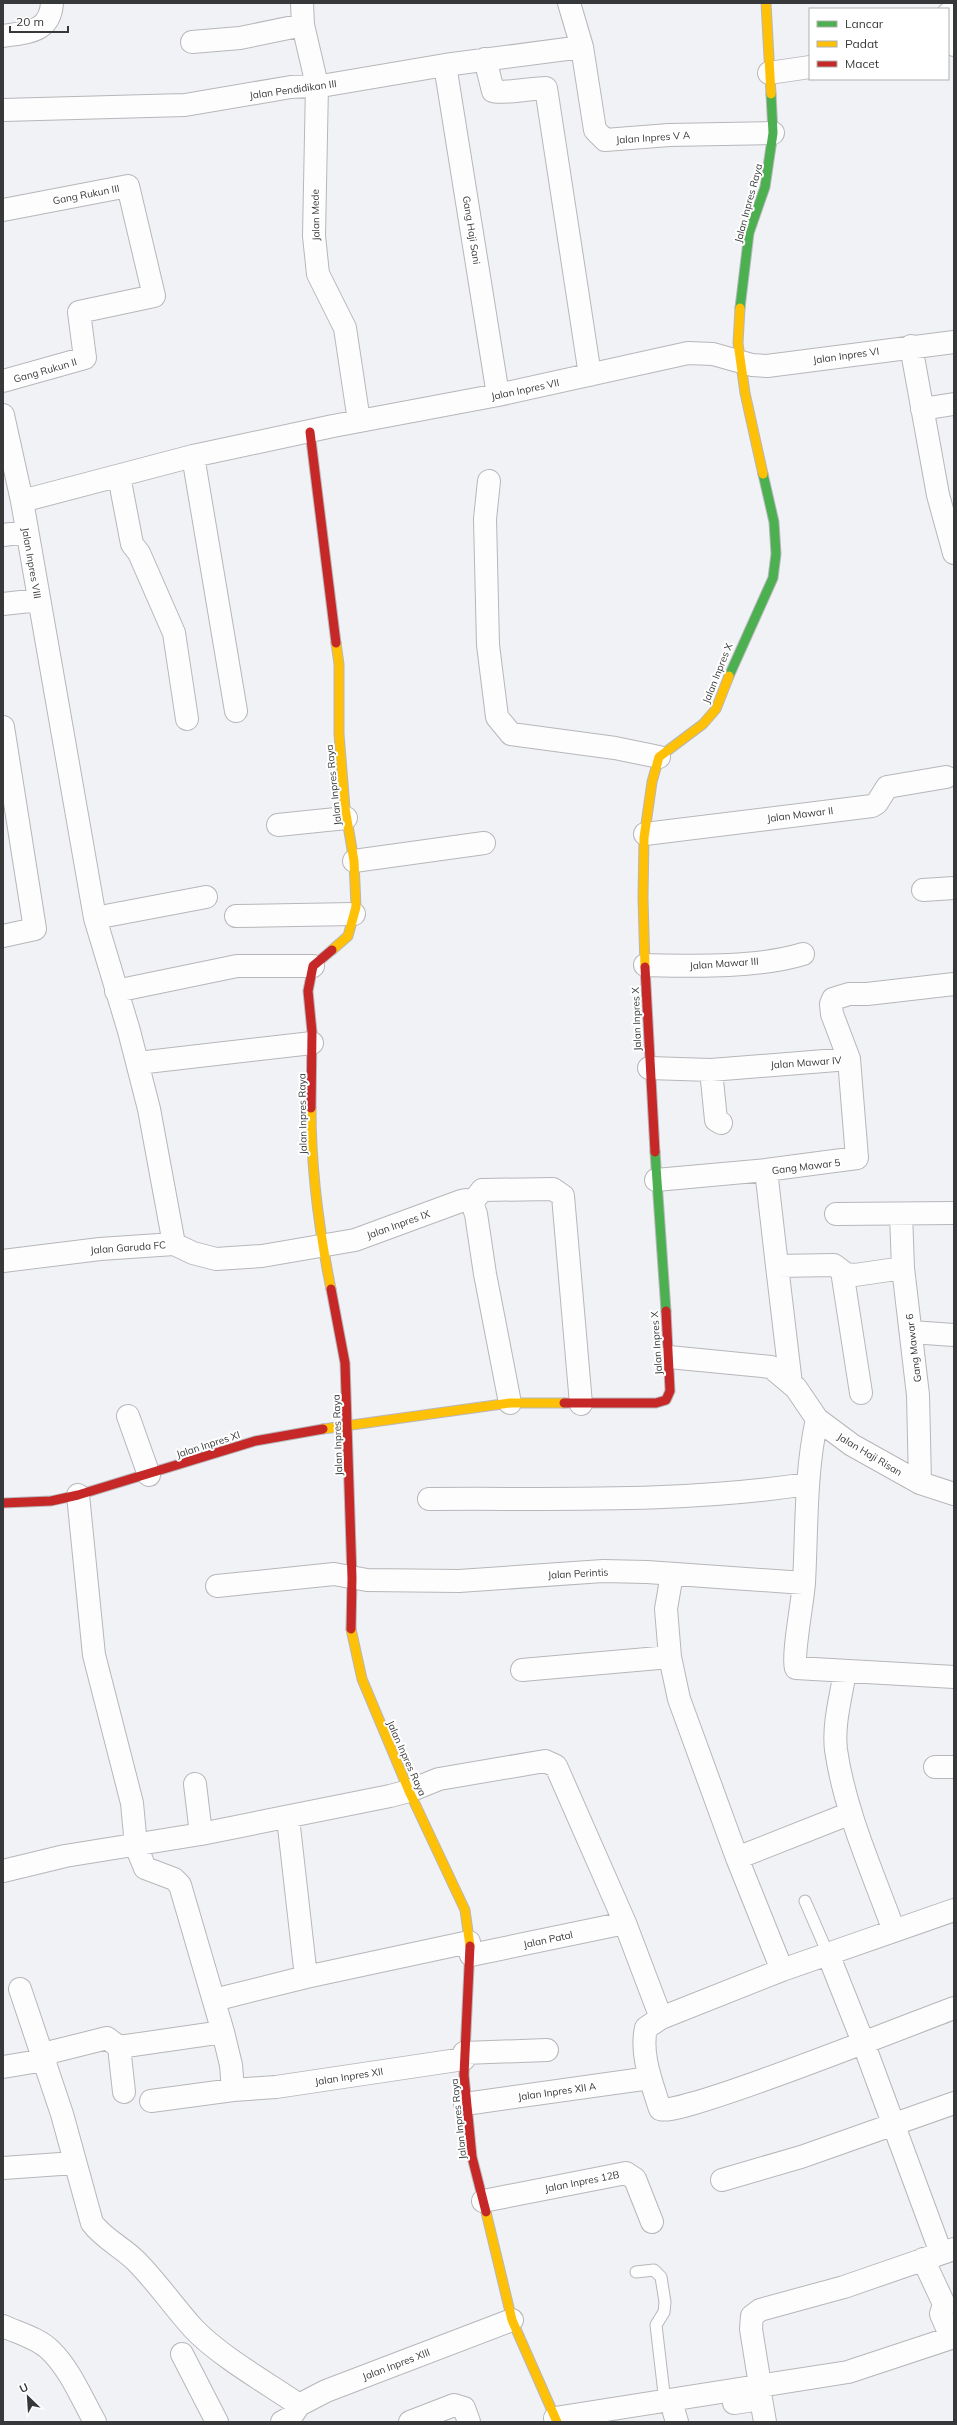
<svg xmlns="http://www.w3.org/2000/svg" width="957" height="2425" font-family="Mulish,sans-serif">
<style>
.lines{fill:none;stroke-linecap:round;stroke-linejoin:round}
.lane-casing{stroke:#b7b7ba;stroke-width:13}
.street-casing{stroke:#b7b7ba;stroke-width:24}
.fast-casing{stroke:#b7b7ba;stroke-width:11}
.slow-casing{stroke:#b7b7ba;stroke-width:11}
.jam-casing{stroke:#b7b7ba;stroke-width:11}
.lane{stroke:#fdfdfe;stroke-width:11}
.street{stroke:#fdfdfe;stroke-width:22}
.fast{stroke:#4caf50;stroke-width:9}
.slow{stroke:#ffc107;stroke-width:9}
.jam{stroke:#c62828;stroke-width:9}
.labels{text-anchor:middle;stroke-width:4;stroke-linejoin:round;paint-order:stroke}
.street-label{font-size:10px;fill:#37383a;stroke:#fff}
</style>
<rect width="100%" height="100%" fill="#f1f2f5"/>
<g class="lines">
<defs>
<path id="lane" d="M805 1901 828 1954
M636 2272 654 2270 661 2277 665 2302 664 2312 656 2325 665 2402"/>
<path id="street" d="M302 3 303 25 317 85 314 236 318 274 345 328 359 421
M569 3 582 47 595 130 605 140 669 135 773 133
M948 14 954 45
M3 36C27 32 50 33 52 3
M192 42 240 38 303 25
M485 59 493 91C501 94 534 88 546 88L590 375
M445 65 498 395
M769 73 810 67
M3 110 185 105 291 87 327 85 445 65 582 47
M3 210 128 186 154 296 79 312 85 358 3 381
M911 346 938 495 954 553
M922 409 954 404
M3 415 22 501 95 918 129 1031 149 1109 174 1244
M193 456 236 711
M119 476 132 544 139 553 174 633 187 719
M489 481 485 519 488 645 497 717 511 734 615 748 659 757
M22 501 193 456 333 426 498 395 688 353 713 354 752 365 767 366 954 342
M3 535 27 532
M3 604 39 600
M3 727 35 929 3 936
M278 825 346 818
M645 834 872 806 877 803 887 787 946 777
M354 861 484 843
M923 890 954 888
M236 916 354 914
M95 918 206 897
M645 965C694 966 757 968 803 954
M116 991 237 966H313
M138 1063 312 1043
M649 1068 711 1070 849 1059
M711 1070 716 1120 721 1123
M766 1170 777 1266 834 1265 846 1274 855 1275 903 1268
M656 1180 766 1170 857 1158 849 1059 832 1014 831 1004 833 999 849 994H867L954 984
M472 1203 482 1190 553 1189 563 1196 581 1404
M472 1203 476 1214 485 1274 510 1403
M836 1214 954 1213
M901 1214 903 1268 918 1395 920 1483
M3 1261 100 1249 174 1244 193 1253 216 1259 262 1256 355 1240 461 1201 466 1200 472 1203
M777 1266 791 1384
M842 1271 861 1393
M911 1332 954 1335
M669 1357 771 1367 796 1388 817 1419 852 1445 920 1483 954 1494
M128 1416 149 1475
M817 1419C805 1473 807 1528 804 1583 803 1599 792 1657 796 1668L954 1677
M78 1495 94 1655 132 1803 136 1846 145 1868 174 1879 180 1885 223 2032 231 2065 233 2090
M429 1499C555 1498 682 1503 807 1484
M672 1574 666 1609 670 1657 679 1699 737 1858 782 1970
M217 1586 334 1574 367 1580 459 1581 603 1571 647 1572 804 1583
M522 1670 670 1657
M845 1671C841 1697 833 1724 836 1750 845 1812 873 1873 894 1931
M935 1767H954
M195 1784 201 1834 390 1796 409 1791 439 1779 545 1761 556 1766 625 1923 661 2018
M288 1818 306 1977
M737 1858 851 1813
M3 1871 65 1856 201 1834
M954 1910 782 1970 661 2018 646 2028C640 2055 652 2083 660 2109 674 2119 921 2020 954 2008
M828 1954 863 2042 941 2253
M471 1955 625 1923
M20 1989 62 2114 92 2223C104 2239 122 2247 136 2261 157 2282 173 2306 193 2328 218 2355 267 2383 299 2405
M214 2000 306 1977 469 1942
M119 2047 124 2092
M464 2053 547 2050
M3 2067 45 2060 51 2052 107 2038 119 2047 223 2032
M151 2101 233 2090 276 2087 464 2059
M465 2104 650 2078
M3 2168 75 2163
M722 2180 801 2157 954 2103
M483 2201 626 2173 635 2179 652 2222
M923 2259 944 2304 941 2314 951 2337
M3 2326C18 2333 38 2338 50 2350 70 2369 82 2399 95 2422
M182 2354 217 2422
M760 2385 751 2329 752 2316 760 2310 844 2287 954 2249
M734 2403 761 2399 765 2422
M674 2412 677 2422
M555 2418 848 2372 954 2337
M282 2422 291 2417 299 2405 326 2391 512 2320
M410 2422 454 2405 464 2408 469 2422"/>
<path id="fast" d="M740 308 749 233 765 187 773 133 771 94
M729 676 773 578 776 554 774 522 763 474
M655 1152 666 1311"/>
<path id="slow" d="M766 3 771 94
M740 308 738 343 745 393 763 474
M332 950 348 936 356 907 354 861 345 808 339 734V664L336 643
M645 967 643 898 644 838 652 782 659 757 703 724 716 709 729 676
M311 1108C311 1168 319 1230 331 1289
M323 1429 510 1403H564
M351 1629 362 1679 409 1791 465 1910 470 1946
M486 2212 512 2320 557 2422"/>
<path id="jam" d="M310 432 336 643
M645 967 655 1152
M311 1108 312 1032 308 991 313 966 332 950
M331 1289 345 1363 352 1578 351 1629
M564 1403H656L666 1400 670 1391 666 1311
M3 1503 51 1501 78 1495 255 1441 323 1429
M470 1946 464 2075 472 2157 486 2212"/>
</defs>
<use href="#lane" class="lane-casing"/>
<use href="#street" class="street-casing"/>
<use href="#fast" class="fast-casing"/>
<use href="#slow" class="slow-casing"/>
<use href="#jam" class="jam-casing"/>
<use href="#lane" class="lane"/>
<use href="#street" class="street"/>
<use href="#fast" class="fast"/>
<use href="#slow" class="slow"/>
<use href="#jam" class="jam"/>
</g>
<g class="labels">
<g class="street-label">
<text transform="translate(293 89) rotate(-8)" y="4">Jalan Pendidikan III</text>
<text transform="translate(653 137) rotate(-4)" y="4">Jalan Inpres V A</text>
<text transform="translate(86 194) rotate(-11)" y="4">Gang Rukun III</text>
<text transform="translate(748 203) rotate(-75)" y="4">Jalan Inpres Raya</text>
<text transform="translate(315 215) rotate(-91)" y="4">Jalan Mede</text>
<text transform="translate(472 230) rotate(81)" y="4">Gang Haji Sani</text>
<text transform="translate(846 355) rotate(-8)" y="4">Jalan Inpres VI</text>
<text transform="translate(45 370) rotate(-16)" y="4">Gang Rukun II</text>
<text transform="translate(525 389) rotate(-12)" y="4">Jalan Inpres VII</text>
<text transform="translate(32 563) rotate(80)" y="4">Jalan Inpres VIII</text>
<text transform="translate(717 673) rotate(-68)" y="4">Jalan Inpres X</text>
<text transform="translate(333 785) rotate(-96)" y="4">Jalan Inpres Raya</text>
<text transform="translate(800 814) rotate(-7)" y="4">Jalan Mawar II</text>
<text transform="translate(724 963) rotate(-4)" y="4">Jalan Mawar III</text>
<text transform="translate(636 1019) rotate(-92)" y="4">Jalan Inpres X</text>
<text transform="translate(806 1062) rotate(-4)" y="4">Jalan Mawar IV</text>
<text transform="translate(302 1114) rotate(-91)" y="4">Jalan Inpres Raya</text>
<text transform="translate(806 1166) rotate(-7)" y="4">Gang Mawar 5</text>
<text transform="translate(398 1224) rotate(-20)" y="4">Jalan Inpres IX</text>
<text transform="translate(128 1247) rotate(-4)" y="4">Jalan Garuda FC</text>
<text transform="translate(656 1343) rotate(-94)" y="4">Jalan Inpres X</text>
<text transform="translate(913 1348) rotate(-97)" y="4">Gang Mawar 6</text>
<text transform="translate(337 1435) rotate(-92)" y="4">Jalan Inpres Raya</text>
<text transform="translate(208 1444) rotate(-18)" y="4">Jalan Inpres XI</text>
<text transform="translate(870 1454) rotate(31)" y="4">Jalan Haji Risan</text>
<text transform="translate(578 1573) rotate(-3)" y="4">Jalan Perintis</text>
<text transform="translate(407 1758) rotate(66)" y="4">Jalan Inpres Raya</text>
<text transform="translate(548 1939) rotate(-12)" y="4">Jalan Patal</text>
<text transform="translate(349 2076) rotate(-9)" y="4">Jalan Inpres XII</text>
<text transform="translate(557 2091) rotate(-8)" y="4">Jalan Inpres XII A</text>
<text transform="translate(458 2119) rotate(-96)" y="4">Jalan Inpres Raya</text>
<text transform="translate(582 2181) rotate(-11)" y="4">Jalan Inpres 12B</text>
<text transform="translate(396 2364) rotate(-21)" y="4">Jalan Inpres XIII</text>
</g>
</g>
<rect width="957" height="2425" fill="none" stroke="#37383a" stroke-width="8"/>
<rect x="809" y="8" width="140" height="72" fill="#ffffff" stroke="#afafb0"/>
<rect x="817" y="21" width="20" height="6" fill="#4caf50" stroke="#afafb0"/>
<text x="845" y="28" font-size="12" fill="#37383a">Lancar</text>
<rect x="817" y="41" width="20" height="6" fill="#ffc107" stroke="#afafb0"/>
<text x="845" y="48" font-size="12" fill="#37383a">Padat</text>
<rect x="817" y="61" width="20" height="6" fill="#c62828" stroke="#afafb0"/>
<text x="845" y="68" font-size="12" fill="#37383a">Macet</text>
<g transform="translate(28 2397) rotate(335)" stroke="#ffffff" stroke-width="3" paint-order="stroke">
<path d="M0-3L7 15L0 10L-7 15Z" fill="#37383a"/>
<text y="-6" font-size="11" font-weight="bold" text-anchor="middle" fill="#37383a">U</text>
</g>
<path d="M10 26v6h58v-6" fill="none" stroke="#37383a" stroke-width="2"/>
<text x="16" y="26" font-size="12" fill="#37383a" stroke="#ffffff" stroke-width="3" paint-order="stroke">20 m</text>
</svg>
